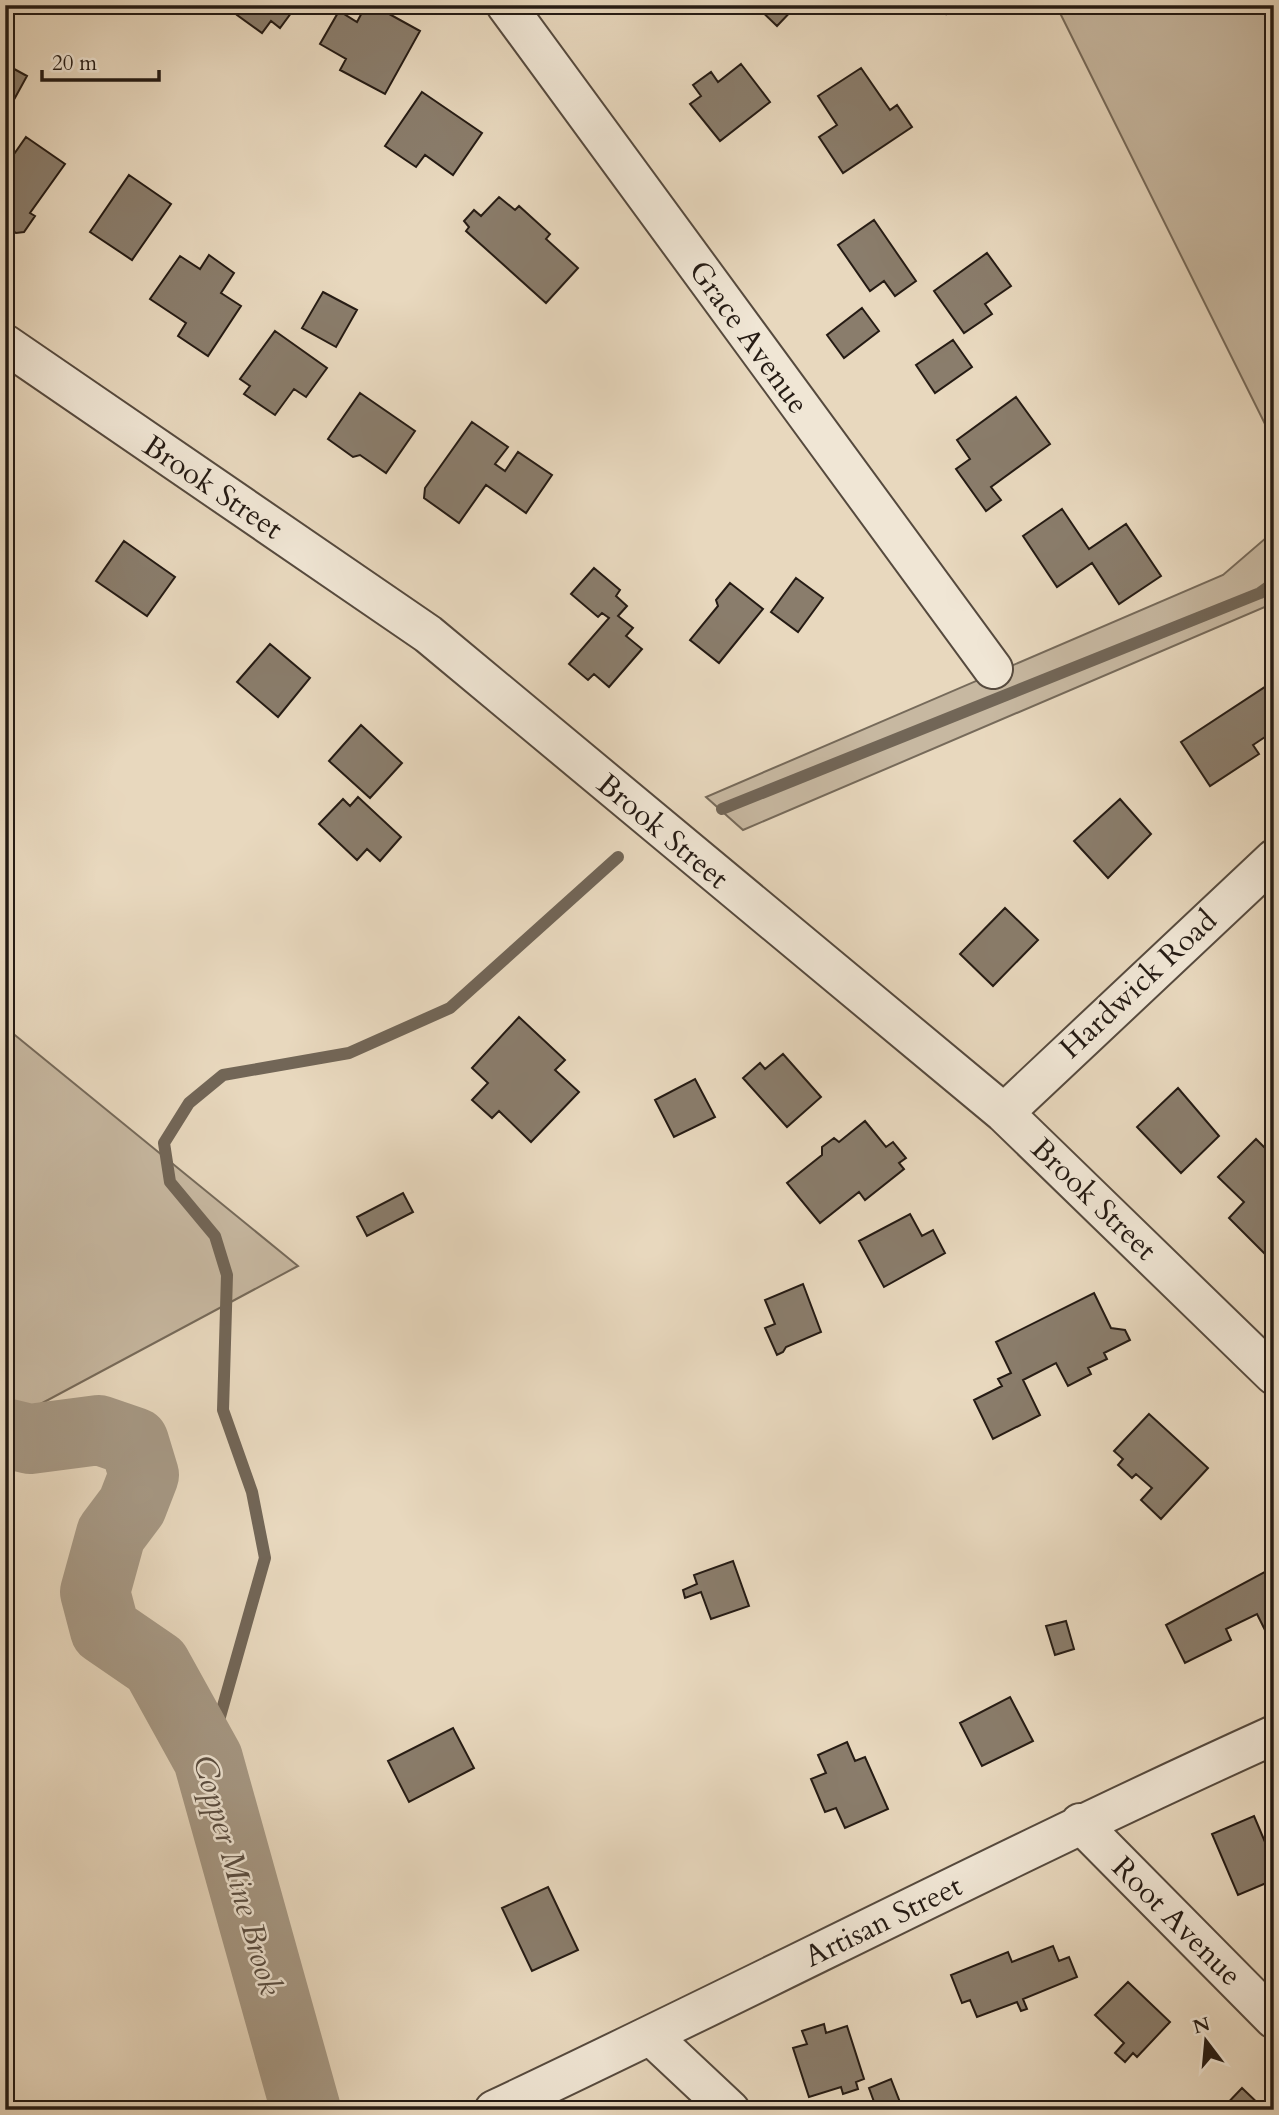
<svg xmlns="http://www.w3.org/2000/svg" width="1279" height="2115" font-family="Cardo,serif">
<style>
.green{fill:#c7b8a1;stroke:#766a5a;stroke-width:2}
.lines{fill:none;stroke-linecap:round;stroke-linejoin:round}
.stream{stroke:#726657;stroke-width:12}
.river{stroke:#a69884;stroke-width:70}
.building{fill:#8a7d6c;stroke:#251b14;stroke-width:2}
.minor-casing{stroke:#564a3e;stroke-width:42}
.minor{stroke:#f0e6d5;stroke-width:38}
.labels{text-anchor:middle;stroke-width:5;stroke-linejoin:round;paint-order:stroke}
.street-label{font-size:30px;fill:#251b14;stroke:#f0e6d5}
.water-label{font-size:32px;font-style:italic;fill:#594d41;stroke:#f0e6d5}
</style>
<rect width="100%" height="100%" fill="#e8d8be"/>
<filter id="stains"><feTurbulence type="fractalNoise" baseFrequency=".00286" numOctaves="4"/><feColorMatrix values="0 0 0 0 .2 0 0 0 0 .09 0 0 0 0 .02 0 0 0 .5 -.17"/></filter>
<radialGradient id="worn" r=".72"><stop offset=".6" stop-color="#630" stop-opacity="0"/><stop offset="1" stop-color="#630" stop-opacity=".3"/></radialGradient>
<path class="green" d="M1056 5H1274V442Z
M1274 531V603L743 830 706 797 1223 575Z
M5 1027 298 1266 5 1423Z"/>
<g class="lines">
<path class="stream" d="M722 809 1260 593 1274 583
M208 1759 265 1558 252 1492 223 1410 227 1275 215 1236 170 1182 164 1143 189 1103 223 1075 349 1053 450 1008 618 857"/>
<path class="river" d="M5 1433 30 1439 99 1430 134 1442 144 1475 132 1506 111 1534 95 1592 105 1630 156 1665 208 1759 306 2110"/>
</g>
<path class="building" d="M244 5H297L280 28 271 21 262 33 237 15Z
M366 5H373L420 31 385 94 340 70 346 59 320 44 339 11 357 22Z
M755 5H797L777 26Z
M935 5H953L946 14Z
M5 64 27 76 5 116Z
M741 64 770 102 720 141 690 104 701 96 693 85 711 72 718 82Z
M861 68 890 110 897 105 912 127 843 173 819 137 837 125 818 96Z
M422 92 482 133 453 175 425 155 416 167 385 146Z
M26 137 65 164 30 213 35 216 24 232 16 233 5 225V167Z
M129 175 171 204 132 260 90 232Z
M499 197 515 210 519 206 550 234 546 239 578 268 546 303 466 231 469 227 464 221 474 210 481 216Z
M874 220 916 281 895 296 884 281 870 291 838 245Z
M987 253 1011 286 985 304 992 314 964 333 934 291Z
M209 255 234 273 221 293 241 306 208 356 178 336 186 323 150 299 180 256 200 269Z
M323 292 357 310 336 347 302 328Z
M862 308 879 331 844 358 827 335Z
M275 331 327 368 306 397 294 389 275 415 244 394 250 386 240 379Z
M953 340 972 367 935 393 916 365Z
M360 393 415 431 386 473 360 455 353 457 328 439Z
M1016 397 1050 444 991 487 1001 500 986 511 956 469 970 459 957 440Z
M472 422 508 447 495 464 505 471 518 452 552 475 526 513 486 485 459 523 424 498 425 488Z
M1062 509 1089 549 1126 524 1161 576 1119 604 1092 563 1057 587 1023 536Z
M124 541 175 577 147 616 96 581Z
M594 568 620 590 616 596 627 606 618 616 633 628 626 636 642 649 609 687 594 674 588 680 569 664 609 618 602 613 598 617 571 594Z
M796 578 823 598 798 632 771 612Z
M730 583 763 609 719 663 690 640 718 606 716 600Z
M270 644 310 678 278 717 237 682Z
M1274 681V731L1253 745 1259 754 1210 786 1181 742Z
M361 725 402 763 370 798 329 761Z
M358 797 401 837 380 861 367 849 357 860 319 824 343 799 350 806Z
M1120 799 1151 834 1108 878 1074 841Z
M1005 908 1038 940 993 986 960 954Z
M519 1017 565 1060 555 1070 579 1092 531 1142 499 1111 492 1118 472 1100 488 1083 472 1068Z
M783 1054 821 1097 787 1127 743 1078 760 1063 765 1069Z
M695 1079 715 1117 674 1137 655 1100Z
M1178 1088 1219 1136 1181 1173 1137 1127Z
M865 1121 886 1147 893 1142 906 1158 899 1163 904 1169 865 1200 859 1192 820 1223 787 1183 822 1155V1147L834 1138 839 1142Z
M1256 1139 1274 1157V1178L1267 1185 1274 1191V1263L1229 1218 1244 1202 1218 1177Z
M403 1193 413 1212 367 1236 357 1217Z
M910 1214 922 1236 933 1230 945 1253 884 1287 859 1241Z
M803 1284 821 1332 786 1347 783 1352 777 1355 765 1328 775 1324 765 1300Z
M1094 1293 1111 1328 1125 1330 1130 1340 1104 1353 1107 1359 1088 1368 1091 1374 1068 1386 1056 1363 1023 1380 1040 1415 993 1439 974 1400 1002 1386 998 1379 1011 1373 996 1342Z
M1149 1414 1208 1468 1161 1519 1141 1500 1152 1488 1136 1474 1132 1478 1118 1465 1123 1459 1114 1451Z
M733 1561 749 1606 711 1619 701 1592 685 1598 683 1590 697 1584 694 1575Z
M1274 1567V1625L1265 1630 1257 1614 1226 1629 1231 1640 1185 1663 1166 1625Z
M1066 1621 1074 1649 1055 1655 1046 1626Z
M1010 1697 1033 1741 982 1766 960 1723Z
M453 1728 474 1768 409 1802 388 1761Z
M847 1742 855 1761 865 1757 888 1809 845 1828 836 1808 825 1812 811 1779 826 1773 818 1755Z
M1254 1816 1265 1842 1274 1839V1867L1266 1871 1271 1881 1238 1895 1212 1834Z
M548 1887 578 1950 532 1971 502 1908Z
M1053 1946 1059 1961 1069 1957 1077 1977 1023 1999 1027 2009 1021 2011 1017 2002 977 2017 970 2000 962 2003 951 1975 1008 1952 1012 1962Z
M1128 1982 1170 2022 1137 2057 1133 2053 1125 2062 1115 2053 1124 2043 1095 2015Z
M824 2024 826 2033 847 2026 864 2079 856 2082 858 2089 843 2094 841 2087 809 2097 793 2048 807 2044 802 2031Z
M891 2079 903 2110H877L869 2088Z
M1242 2088 1265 2110H1221Z"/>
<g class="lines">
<defs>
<path id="minor" d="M506 5 993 669
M5 344 428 634 1004 1113 1274 1375
M1004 1113 1274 859
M1080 1823 1274 2019
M651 2036 730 2110
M494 2110C755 1987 1011 1854 1274 1735"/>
</defs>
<use href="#minor" class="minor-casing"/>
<use href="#minor" class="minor"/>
</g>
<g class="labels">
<g class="street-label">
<text transform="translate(749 337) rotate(54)" y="10">Grace Avenue</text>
<text transform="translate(213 487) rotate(34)" y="10">Brook Street</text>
<text transform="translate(663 831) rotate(40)" y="10">Brook Street</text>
<text transform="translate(1138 984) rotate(-43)" y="10">Hardwick Road</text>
<text transform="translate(1094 1199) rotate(44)" y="10">Brook Street</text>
<text transform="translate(883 1921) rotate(-26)" y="10">Artisan Street</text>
<text transform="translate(1177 1921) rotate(45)" y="10">Root Avenue</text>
</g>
<g class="water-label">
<text transform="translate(238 1875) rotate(74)" y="11">Copper Mine Brook</text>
</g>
</g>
<rect width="1279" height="2115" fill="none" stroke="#e8d8be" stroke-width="28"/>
<rect x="7" y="7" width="1265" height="2101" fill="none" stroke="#251b14" stroke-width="3.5"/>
<rect x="14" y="14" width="1251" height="2087" fill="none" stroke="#251b14" stroke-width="2"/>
<g transform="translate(1206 2041) rotate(344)" stroke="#f0e6d5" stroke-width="5" paint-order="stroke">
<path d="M0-5L12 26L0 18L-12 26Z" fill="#251b14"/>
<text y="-10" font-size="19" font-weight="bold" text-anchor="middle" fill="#251b14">N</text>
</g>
<path d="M42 70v10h117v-10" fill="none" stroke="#251b14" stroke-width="3.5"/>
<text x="52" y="70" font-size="21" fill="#251b14" stroke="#f0e6d5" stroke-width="5" paint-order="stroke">20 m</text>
<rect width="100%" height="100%" filter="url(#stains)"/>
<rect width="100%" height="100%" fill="url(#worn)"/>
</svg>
